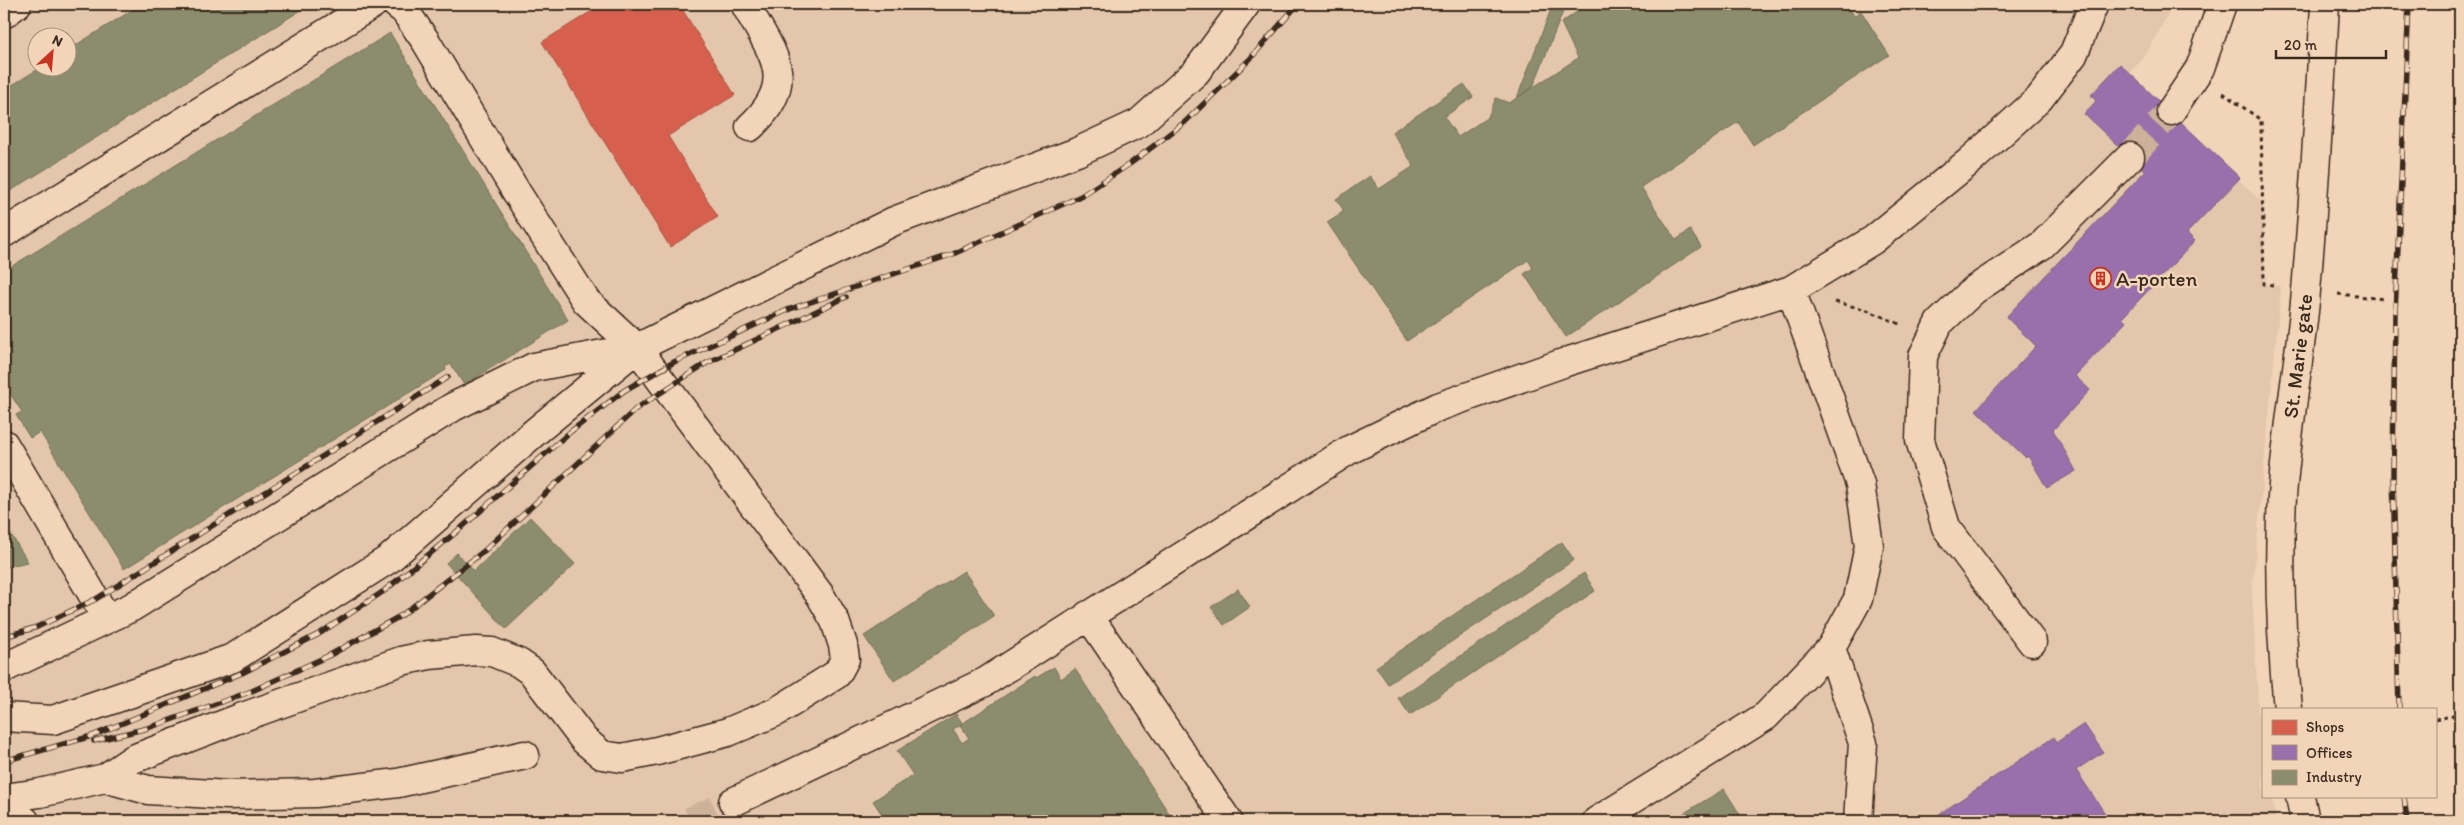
<svg xmlns="http://www.w3.org/2000/svg" width="2464" height="825" font-family="Itim,sans-serif">
<style>
.built{fill:#e3c6ab;fill-rule:evenodd}
.shops{fill:#d6604d;stroke:#a8503f}
.offices{fill:#9970ab;stroke:#7d5b81}
.industry{fill:#8c8c6e;stroke:#746f56}
.lines{fill:none;stroke-linecap:round;stroke-linejoin:round}
.minor-tunnel{stroke:#cdb299;stroke-width:28;stroke-dasharray:28 14;stroke-linecap:butt}
.minor-casing{stroke:#3b2a1e;stroke-width:31}
.major-casing{stroke:#3b2a1e;stroke-width:31}
.path{stroke:#3b2a1e;stroke-width:3;stroke-dasharray:4 4;stroke-linecap:butt}
.minor{stroke:#f2d4b8;stroke-width:28}
.major{stroke:#f2d4b8;stroke-width:28}
.rail-casing{stroke:#3b2a1e;stroke-width:5.5}
.rail{stroke:#f2d4b8;stroke-width:4;stroke-dasharray:11;stroke-linecap:butt}
.labels{text-anchor:middle;stroke-width:5;stroke-linejoin:round;paint-order:stroke}
.poi-label{font-size:21px;fill:#3b2a1e;stroke:#f2d4b8;text-anchor:start}
.street-label{font-size:21px;fill:#3b2a1e;stroke:#f2d4b8}
</style>
<rect width="100%" height="100%" fill="#f2d4b8"/>
<filter id="ink" filterUnits="userSpaceOnUse"><feTurbulence type="fractalNoise" baseFrequency=".02" numOctaves="2"/><feDisplacementMap in="SourceGraphic" scale="10" xChannelSelector="R" yChannelSelector="G"/><feConvolveMatrix kernelMatrix="1 2 1 2 8 2 1 2 1" color-interpolation-filters="sRGB"/></filter>
<g filter="url(#ink)">
<path class="built" d="M4 4H2174L2143 59 2127 75 2263 203 2265 284 2281 287 2252 592 2259 724 2263 744V796H2272L2276 821H4ZM38 38H68V68H38Z"/>
<path class="shops" d="M603 4H679L735 95 668 136 718 217 670 247 542 42Z"/>
<path class="offices" d="M2120 64 2240 178 2187 233 2195 241 2122 318 2126 322 2075 376 2090 390 2053 430 2076 471 2047 488 2028 456 2026 458 1976 410 2036 346 2006 317 2145 171 2084 114 2096 101 2091 95Z
M2084 724 2103 752 2076 770 2110 821H1929L2054 737 2057 742Z"/>
<path class="industry" d="M142 4H311L4 195V90L40 68H68V50Z
M1553 4H1566L1533 87 1517 98Z
M1588 4H1847L1854 16 1861 11 1889 55 1753 145 1738 122 1641 187 1676 240 1690 230 1701 247 1566 337 1524 274 1533 268 1528 260 1407 341 1327 222 1344 211 1336 199 1370 176 1379 189 1414 166 1392 132 1464 84 1473 97 1444 117 1458 137 1488 117 1496 98 1509 103 1578 58 1561 23Z
M390 33 568 320 464 385 451 364 445 367 446 370 124 569 40 432 30 438 16 415 22 412 7 389 12 386 4 373V271Z
M530 517 575 564 506 629 446 563 457 553 474 571Z
M4 523 28 562 4 567Z
M1562 542 1574 560 1388 684 1376 667Z
M964 571 994 616 894 681 864 636Z
M1584 573 1595 591 1410 715 1398 698Z
M1238 589 1250 607 1224 625 1211 607Z
M1054 667 1061 679 1075 669 1174 821H876L881 813 873 801 913 775 897 751 956 714 963 724 953 729 962 743 969 738 960 725 1035 676 1036 678Z
M1724 789 1744 821H1671Z"/>
<g class="lines">
<path class="minor-tunnel" d="M2130 157 2171 111
M690 821 733 802"/>
<defs>
<path id="minor" d="M745 4C772 53 800 81 750 127
M4 14 17 4
M2171 111 2200 68 2222 4
M4 233 373 4
M4 444 107 619
M1088 615 1228 821
M2032 642 1946 527 1920 440 1923 356 1939 323 1974 290 2042 245 2130 157
M1831 648 1863 743 1858 821
M4 668 132 607 453 407 534 367 635 348
M4 717 53 720 233 658 389 559 535 432 637 348 894 221 1077 152 1139 123 1196 72 1246 4
M105 778 148 790 228 795 315 793 398 783 525 755
M4 798 40 793 105 778 133 759 240 718 401 661 429 655 476 651 492 652 519 663 532 672 584 740 602 755 622 758 657 751 728 732 776 712 837 674 845 659 843 645 835 621 820 595 637 348 586 301 517 193 425 40 404 10 396 4
M733 802 985 682 1349 450 1438 407 1566 362 1791 290 1873 240 1970 161 2039 99 2073 55 2094 4
M4 807 25 821
M1597 821 1766 716 1831 648 1858 599 1869 546 1860 484 1791 290"/>
<path id="major" d="M2288 709C2281 638 2278 568 2282 497 2287 428 2300 360 2306 291 2314 195 2320 99 2325 4
M2300 796 2305 821"/>
</defs>
<use href="#minor" class="minor-casing"/>
<use href="#major" class="major-casing"/>
<path class="path" d="M2223 93 2261 120 2264 284 2273 285
M2338 294 2385 299
M1835 302 1867 310 1902 325
M2435 719 2460 715"/>
<use href="#minor" class="minor"/>
<use href="#major" class="major"/>
<defs>
<path id="rail" d="M4 637 37 627 96 599 448 377
M2399 709 2393 474 2395 314 2409 4
M94 741 148 728 252 691 330 655 402 615 484 551 637 408 705 364 846 297
M4 761 92 736 242 673 319 634 384 591 460 529 570 432 625 390 674 362 790 309 953 254 1081 196 1131 163 1185 122 1250 59 1298 4
M2404 796 2407 821"/>
</defs>
<use href="#rail" class="rail-casing"/>
<use href="#rail" class="rail"/>
</g>
</g>
<defs>
<symbol id="building-ring" viewBox="-11 -11 22 22"><circle r="9.5" fill="#f2d4b8" stroke="#c8321e" stroke-width="1.5"/><path d="M-4-6H4V6H1V3H-1V6H-4ZM-2.5-4.3h1.7v1.8h-1.7ZM.8-4.3h1.7v1.8H.8ZM-2.5-1h1.7V.8h-1.7ZM.8-1h1.7V.8H.8Z" fill="#c8321e"/></symbol>
</defs>
<g fill-rule="evenodd">
<use href="#building-ring" x="2088" y="266" width="25" height="25"/>
</g>
<g class="labels">
<g class="poi-label">
<text x="2116" y="286">A-porten</text>
</g>
<g class="street-label">
<text transform="translate(2298 356) rotate(-83)" y="7">St. Marie gate</text>
</g>
</g>
<rect width="2464" height="825" fill="none" stroke="#f2d4b8" stroke-width="20"/>
<rect x="10" y="10" width="2444" height="805" fill="none" stroke="#3b2a1e" stroke-width="2" filter="url(#ink)"/>
<rect x="2262" y="708" width="175" height="90" fill="#f2d4b8" stroke="#a9907a"/>
<rect x="2272" y="720" width="25" height="15" fill="#d6604d" stroke="#a9907a"/>
<text x="2306" y="732" font-size="15" fill="#3b2a1e">Shops</text>
<rect x="2272" y="745" width="25" height="15" fill="#9970ab" stroke="#a9907a"/>
<text x="2306" y="758" font-size="15" fill="#3b2a1e">Offices</text>
<rect x="2272" y="770" width="25" height="15" fill="#8c8c6e" stroke="#a9907a"/>
<text x="2306" y="782" font-size="15" fill="#3b2a1e">Industry</text>
<g transform="translate(52 52) rotate(26)"><circle r="24" fill="#f2d4b8" stroke="#a9907a"/>
<path d="M0-4L9 19L0 12L-9 19Z" fill="#c8321e"/>
<text y="-8" font-size="14" font-weight="bold" text-anchor="middle" fill="#3b2a1e">N</text>
</g>
<path d="M2276 50v8h110v-8" fill="none" stroke="#3b2a1e" stroke-width="2.5"/>
<text x="2284" y="50" font-size="15" fill="#3b2a1e" stroke="#f2d4b8" stroke-width="4" paint-order="stroke">20 m</text>
</svg>
